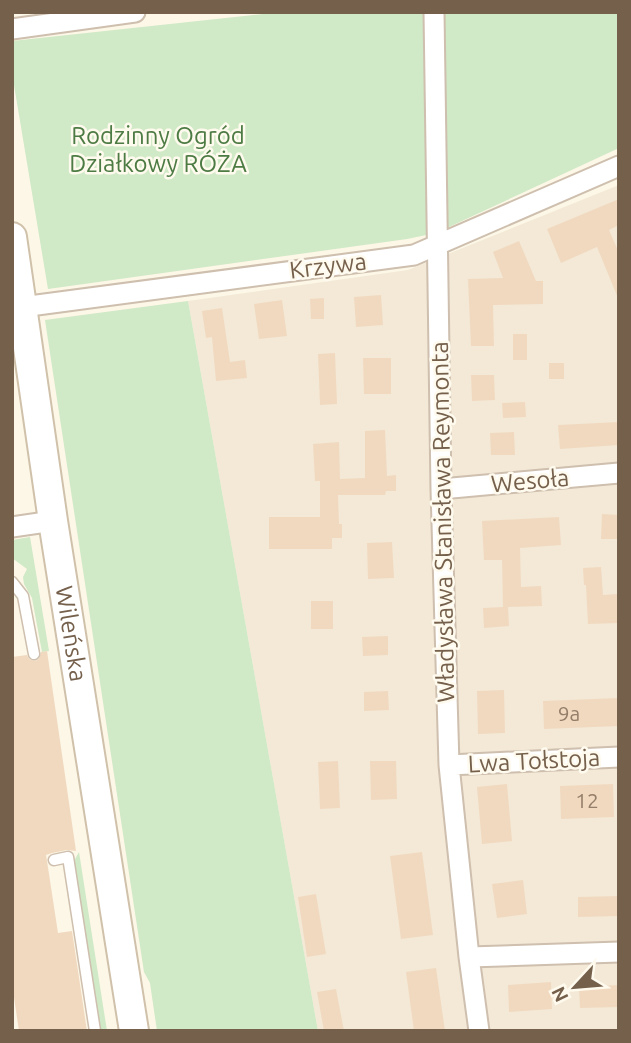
<svg xmlns="http://www.w3.org/2000/svg" width="631" height="1043" font-family="Ubuntu,sans-serif">
<style>
.residential{fill:#f3e9d6}
.green{fill:#d0e9c6}
.building{fill:#f1d9c0}
.lines{fill:none;stroke-linecap:round;stroke-linejoin:round}
.lane-casing{stroke:#cebfae;stroke-width:13}
.street-casing{stroke:#cebfae;stroke-width:23}
.secondary-casing{stroke:#d0c1ab;stroke-width:32}
.lane{stroke:#fff;stroke-width:10}
.street{stroke:#fff;stroke-width:19}
.secondary{stroke:#fff;stroke-width:28}
.labels{text-anchor:middle;stroke-width:5;stroke-linejoin:round;paint-order:stroke}
.number-label{font-size:21px;fill:#947e69}
.park-label{font-size:24px;fill:#4d7b44;stroke:#fffaee}
.street-label{font-size:24px;fill:#75604c;stroke:#fffaee}
</style>
<rect width="100%" height="100%" fill="#fcf7e7"/>
<path class="residential" d="M619 185V1031H318L188 301 408 270Z"/>
<path class="green" d="M282 12H619V148L436 233 407 239 48 289 12 73V41Z
M188 301 318 1031H157L150 983 144 972 45 320Z
M30 537 49 651 42 652 32 598 24 584 23 577 27 569 12 558V540Z
M79 852 107 1031H100L74 861Z"/>
<path class="building" d="M619 199V225L609 230 619 253 618 298 597 247 561 263 547 229Z
M519 241 536 281H543V304L493 305 494 346H471L468 279 503 278 493 252Z
M381 295 383 325 356 327 354 297Z
M324 298V319H311L310 299Z
M282 300 287 336 259 339 254 304Z
M222 308 230 362 245 360 247 378 216 381 212 337 206 338 202 311Z
M513 334H527V360H513Z
M335 353 337 404 320 405 318 354Z
M363 358H391V394H364Z
M549 363H564V379H549Z
M471 375H494L495 400 472 401Z
M525 402 526 417 503 418 502 403Z
M619 422V445L560 449 558 425Z
M385 430 387 476 396 475V491H386L385 495H338L339 524H342V538H332V549H269V517H320V481H315L313 444 339 442 340 479 365 478V431Z
M514 432 515 455H491L490 433Z
M602 514 619 515V539H601Z
M559 517 561 545 520 548 521 587 541 586 542 606 508 607 509 626 484 628 483 608 503 607 502 560H484L482 521Z
M392 542 394 578 368 579 367 543Z
M601 567 603 595 617 594 618 623 588 624 586 585H584L583 568Z
M311 601H333V629H311Z
M388 636V655L363 656 362 637Z
M47 651 76 851 67 850 52 853 46 855 47 861 58 933 72 931 87 1031H19L12 984V657L27 655 29 659 35 661 39 659 41 652Z
M504 690 505 733 478 734 477 691Z
M388 691 389 710 364 711V692Z
M619 698V726L544 729 543 701Z
M338 761 340 808 320 809 318 762Z
M370 761H396L397 799 371 800Z
M507 784 512 841 482 844 477 787Z
M613 784 614 817 561 819 560 786Z
M422 852 433 935 401 939 390 856Z
M523 880 527 914 497 918 492 884Z
M316 894 326 954 307 957 298 897Z
M619 896V916L578 917V897Z
M436 968 445 1031H414L406 972Z
M551 982 552 1009 509 1012 508 985Z
M619 985V1007L580 1008 579 987Z
M336 989 344 1031H324L317 992Z"/>
<g class="lines">
<defs>
<path id="lane" d="M12 582 23 596 34 654
M54 860 68 857 95 1031"/>
<path id="street" d="M434 12 441 489 449 765 469 957 479 1031
M12 29 135 12
M22 307 414 255 619 166
M441 489 619 473
M12 527 53 521
M449 765 619 757
M469 957 619 952"/>
<g id="secondary">
<path id="s1" d="M12 237 53 521 134 1031"/>
</g>
</defs>
<use href="#lane" class="lane-casing"/>
<use href="#street" class="street-casing"/>
<use href="#secondary" class="secondary-casing"/>
<use href="#lane" class="lane"/>
<use href="#street" class="street"/>
<use href="#secondary" class="secondary"/>
</g>
<g class="labels">
<g class="number-label">
<text x="569" y="721">9a</text>
<text x="587" y="808">12</text>
</g>
<g class="park-label">
<text x="158" y="144">Rodzinny Ogród<tspan x="158" dy="28">Działkowy RÓŻA</tspan></text>
</g>
<g class="street-label">
<text transform="translate(328 266) rotate(-7)" y="8">Krzywa</text>
<text transform="translate(530 481) rotate(-5)" y="8">Wesoła</text>
<text transform="translate(443 522) rotate(-91)" y="8">Władysława Stanisława Reymonta</text>
<text dy="8" stroke="none"><textPath href="#s1" startOffset="401">Wileńska</textPath></text>
<text transform="translate(534 761) rotate(-3)" y="8">Lwa Tołstoja</text>
</g>
</g>
<rect width="631" height="1043" fill="none" stroke="#75604c" stroke-width="28"/>
<g transform="translate(575 987) rotate(244)" stroke="#fffaee" stroke-width="5" paint-order="stroke">
<path d="M0-5L12 26L0 18L-12 26Z" fill="#75604c"/>
<text y="-10" font-size="19" font-weight="bold" text-anchor="middle" fill="#75604c">N</text>
</g>
</svg>
